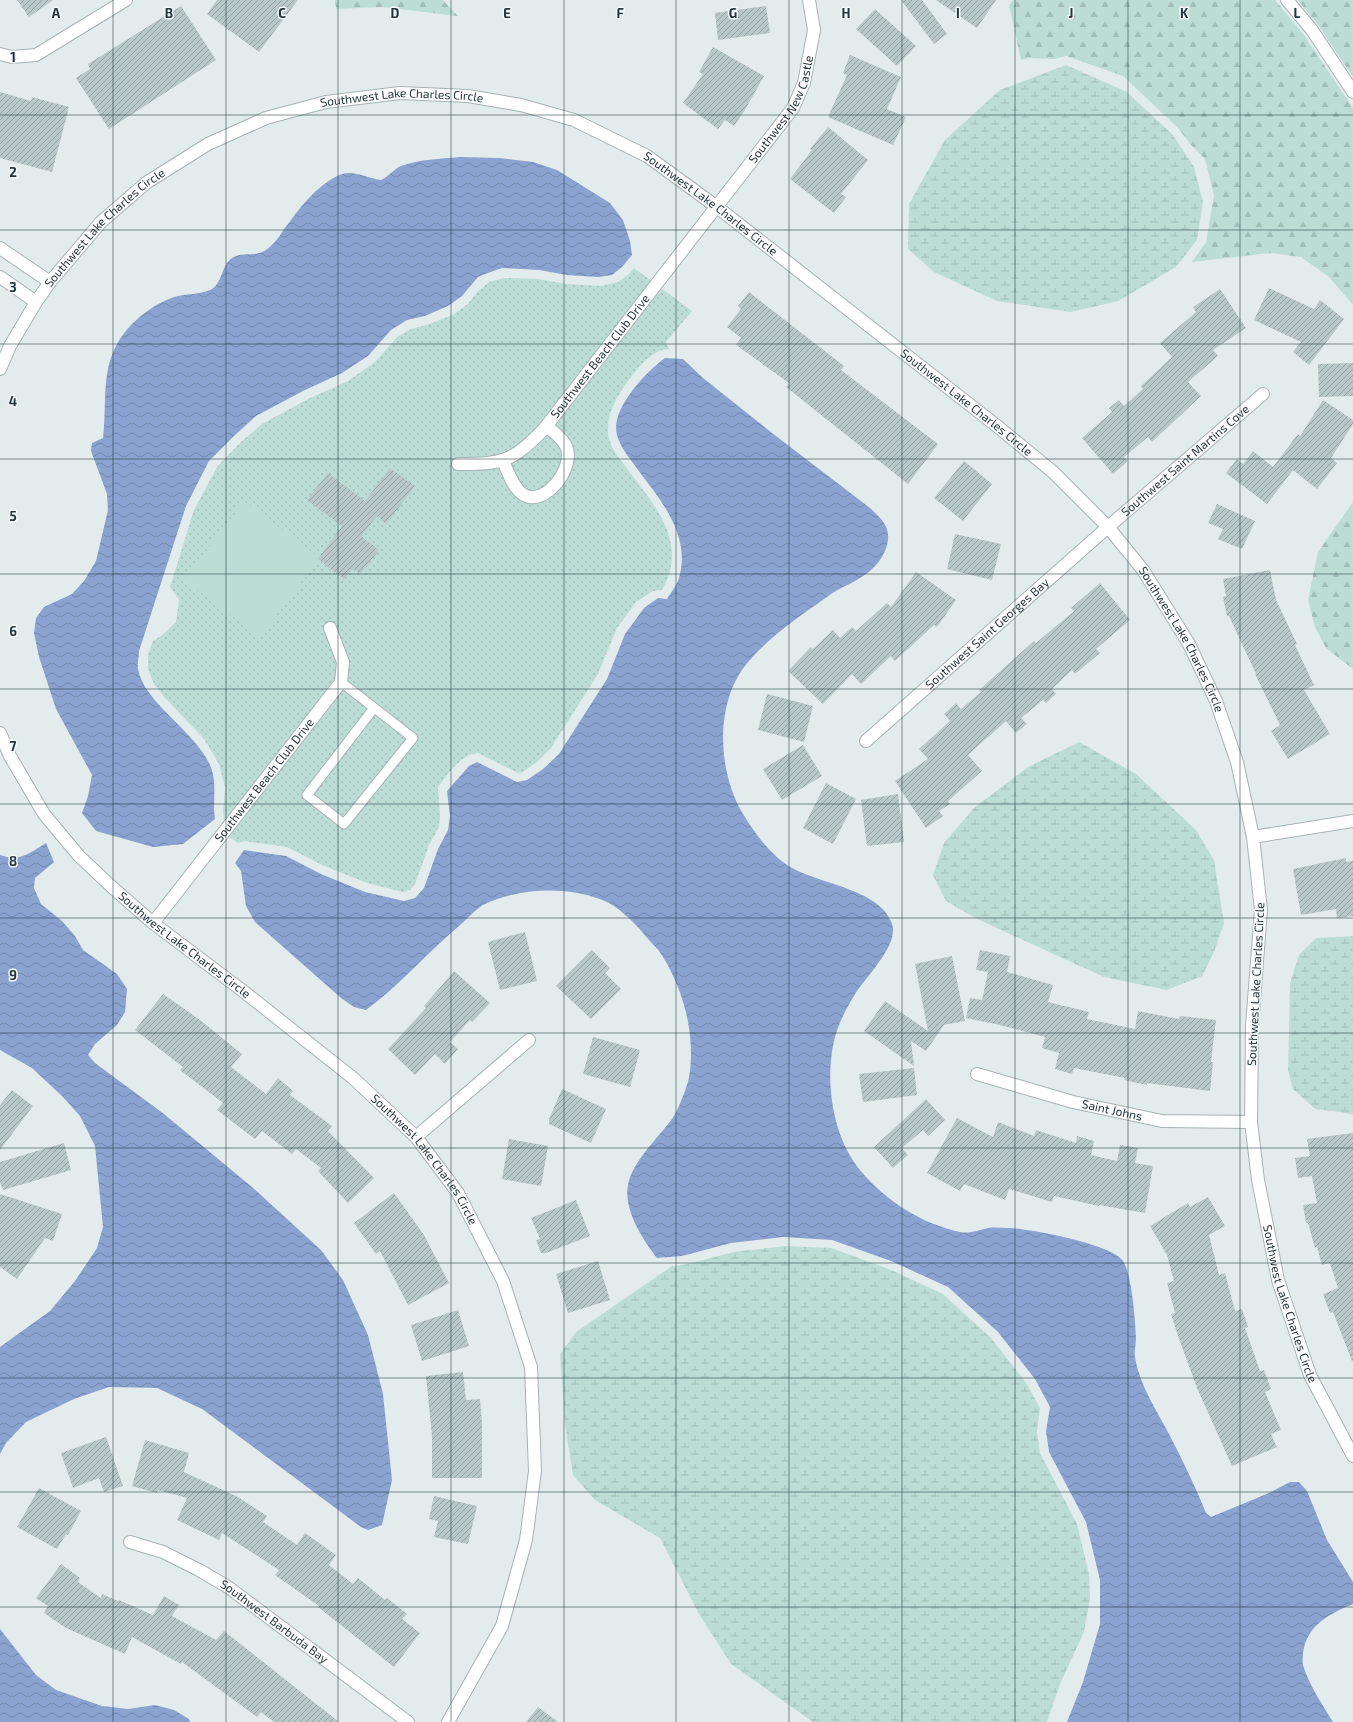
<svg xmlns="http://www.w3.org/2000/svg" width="1353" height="1722" font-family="'Exo 2',sans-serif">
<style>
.grass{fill:url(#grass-dots)}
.forest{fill:url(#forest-firs)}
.wetland{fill:url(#wetland-marsh)}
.pitch{fill:#bcddd6}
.water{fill:url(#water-waves)}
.building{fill:url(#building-hatch)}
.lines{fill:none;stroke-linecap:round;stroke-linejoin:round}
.service-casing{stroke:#a6b2b4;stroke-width:11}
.minor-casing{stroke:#a6b2b4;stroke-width:14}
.tertiary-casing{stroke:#a6b2b4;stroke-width:14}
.service{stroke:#fff;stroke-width:9}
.minor{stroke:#fff;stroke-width:12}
.tertiary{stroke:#fff;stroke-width:12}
.grid{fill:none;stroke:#23373e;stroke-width:1;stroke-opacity:0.55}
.labels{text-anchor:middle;stroke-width:3;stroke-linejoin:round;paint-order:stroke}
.street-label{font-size:12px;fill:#23373e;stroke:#f3f9f9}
.grid-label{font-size:13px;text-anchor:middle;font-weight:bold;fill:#23373e;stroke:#f3f9f9;stroke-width:3;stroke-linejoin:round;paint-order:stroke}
</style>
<defs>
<pattern id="grass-dots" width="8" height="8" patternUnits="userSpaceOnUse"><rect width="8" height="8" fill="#bcddd6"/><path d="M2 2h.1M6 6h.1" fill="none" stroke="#a1beb9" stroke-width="1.8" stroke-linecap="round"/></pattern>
<pattern id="forest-firs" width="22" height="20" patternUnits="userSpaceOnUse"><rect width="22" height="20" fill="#bcddd6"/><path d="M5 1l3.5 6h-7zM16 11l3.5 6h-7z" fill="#a1beb9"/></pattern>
<pattern id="wetland-marsh" width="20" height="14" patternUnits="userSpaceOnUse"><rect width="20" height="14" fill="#bcddd6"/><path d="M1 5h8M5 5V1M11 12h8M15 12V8" fill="none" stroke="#a1beb9"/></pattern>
<pattern id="water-waves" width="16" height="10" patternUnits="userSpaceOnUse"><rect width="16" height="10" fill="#8ba3d1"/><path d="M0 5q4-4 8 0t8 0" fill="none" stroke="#7186ab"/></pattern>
<pattern id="building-hatch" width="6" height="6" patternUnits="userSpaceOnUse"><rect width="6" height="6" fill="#b8c7c7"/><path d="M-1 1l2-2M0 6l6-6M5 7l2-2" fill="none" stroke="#95a2a3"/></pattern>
</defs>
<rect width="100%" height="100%" fill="#e3ecec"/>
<path class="grass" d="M634 268 692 311 666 342 669 349C652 350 641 365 631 377 619 393 607 411 608 432 608 444 618 457 625 466 653 503 690 542 662 590L653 591 636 602 617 628 598 674 551 748 537 762 523 772 518 773 478 753C460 755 448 774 438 787L440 815 439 827 429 845 415 884 410 890 403 892 367 883 324 866 287 847 244 841 238 843 218 829 224 822 223 811 225 788 219 764 204 739 165 698 154 684 148 669V654L153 641 161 636 176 622 179 600 170 587 194 510 217 467 241 442 262 424 308 399 348 381 375 362 397 337 411 329 430 324 454 314 468 304 477 292 489 282 504 278 538 279 567 284 600 286 618 282 628 275Z"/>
<path class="forest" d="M335 0H443L458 16 382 7 336 9Z
M1013 0H1275L1304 35 1353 108V305L1329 277 1301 257 1270 253 1192 262 1206 242 1214 195 1205 159 1190 144 1179 129 1123 76 1066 56 1054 59 1029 58 1021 60 1009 5Z
M1298 0H1353V77L1319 26Z
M1353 502V669L1326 648 1315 627 1308 600 1318 552Z"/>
<path class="wetland" d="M1066 65 1127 92 1173 135 1194 167 1203 202 1197 240 1176 267 1118 301 1071 312 997 301 934 272 908 249 909 204 945 140 1000 90Z
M1079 742 1136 774 1196 830 1214 860 1224 923 1214 952 1202 976 1167 990 1104 977 977 919 946 901 933 875 944 843 974 808 1028 767Z
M1353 936V1115L1340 1112 1315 1109 1293 1089 1288 1071 1290 983 1299 955 1316 938Z
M785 1246 831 1248 889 1269 943 1294 991 1338 1027 1384 1040 1408 1037 1431 1040 1453 1077 1524 1089 1574 1090 1599 1084 1632 1060 1684 1047 1722H813L731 1664 699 1614 660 1538 595 1500 573 1475 565 1425 560 1354 576 1332 672 1266 683 1265 734 1252Z"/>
<path class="pitch" d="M244 501 320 558 260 637 184 580Z"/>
<path class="water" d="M460 157 500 158 533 162 557 170 610 203 623 220 630 241 632 255 622 267 612 275 598 277 567 275 539 270 502 268 485 274 478 277 462 296 448 306 425 316 407 320 391 330 368 356 342 373 303 391 256 416 234 436 209 461 186 506 139 651C139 657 137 664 138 669 144 703 195 731 210 765 218 784 212 800 215 819L183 844 153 847 96 831 82 813 88 796 92 775 56 709 39 657 34 633 36 618 44 607 72 594 84 581 96 561 108 510 107 494 91 451 92 443 103 438C107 408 101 374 116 346 127 324 154 302 178 296 188 294 201 294 210 290 223 284 221 265 232 258 245 250 256 260 271 246 278 240 282 231 288 224 301 206 317 186 337 176 351 168 366 178 381 180 388 177 394 169 401 166 420 159 440 159 460 157Z
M665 358 683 359 703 378 772 433 870 508C885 522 893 530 885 551 882 557 878 564 873 568 861 580 845 585 831 594 803 614 771 635 749 661 714 700 717 771 743 814 756 835 773 859 796 870 823 884 882 891 892 924 899 944 868 975 857 991 852 999 847 1007 843 1016 821 1059 828 1132 860 1170 886 1201 920 1223 960 1232 970 1234 978 1230 988 1228 994 1227 1002 1228 1009 1228 1030 1229 1112 1244 1123 1261 1132 1275 1135 1319 1136 1337 1136 1344 1134 1351 1135 1358 1140 1386 1157 1411 1170 1436 1183 1461 1195 1486 1206 1513L1211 1517 1269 1493 1290 1482H1299L1307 1491 1327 1540 1353 1582V1604C1329 1614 1307 1625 1303 1653 1303 1657 1302 1661 1303 1665 1309 1685 1322 1704 1333 1722H1067L1083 1682 1100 1624V1580L1086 1522 1049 1452 1046 1431 1050 1407 1035 1379 998 1332 948 1287 891 1261 832 1240 783 1237 731 1243 682 1256 657 1258C643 1240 623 1209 628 1185 632 1162 658 1138 672 1119 677 1113 688 1085 689 1077 696 1037 684 991 663 957 658 948 649 941 643 933 634 922 621 910 609 903 572 885 519 887 483 905 475 910 467 919 459 926 427 953 400 985 366 1010L354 1007 341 998 255 922 246 906 241 871 235 863 244 850 286 856 321 874 365 892 404 901 415 898 424 888 438 849 448 830 450 816 447 791 469 766 477 762 517 782 527 780 543 769 559 754 607 679 625 634 644 608 658 598 667 599C670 594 675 587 678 581 692 540 665 505 641 474 633 462 621 450 617 435 610 409 646 372 665 358Z
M46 843 54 862 35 878 34 888 41 904 62 921 75 936 83 950 117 974 127 989 125 1012 117 1025 95 1044 88 1055 95 1063 164 1114 252 1187 321 1250 343 1280 368 1335 383 1394 392 1480 382 1525 368 1530 361 1527 202 1409 157 1388 109 1387 74 1399 26 1422 6 1443 0 1454V1347L50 1311 75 1281 97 1248 103 1227 95 1146 80 1116 62 1096 32 1068 0 1050V855C21 862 29 853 46 843Z
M0 1629 36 1675 56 1690 102 1706 128 1709 155 1705 174 1710 189 1719 190 1722H0Z"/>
<path class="building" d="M17 0H53L29 17Z
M217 0H298L259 52 207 14Z
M901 0H922L947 34 934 44Z
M936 0H996L977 28Z
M181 6 216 60 109 129 76 78 90 69 88 64Z
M766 6 770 33 718 40 715 13Z
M875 9 916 46 897 66 856 29Z
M713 47 764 76 745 110 734 126 725 120 718 129 683 103 703 74 699 72Z
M850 55 901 77 887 109 906 117 893 145 828 117 847 75 843 73Z
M0 92 31 101 32 97 69 107 52 172 0 158Z
M828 127 868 160 841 194 846 197 834 213 790 179 812 150 810 149Z
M1269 288 1314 309 1320 300 1344 319 1309 365 1293 352 1301 342 1254 320Z
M1220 289 1246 328 1213 350 1218 356 1188 382 1201 396 1152 442 1148 437 1124 457 1128 461 1113 474 1082 438 1112 412 1109 408 1119 400 1124 406 1143 389 1141 386 1172 357 1160 343 1196 312 1193 307Z
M749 292 844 366 841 370 938 444 908 484 786 387 789 383 736 345 741 338 727 327 741 309 738 306Z
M1353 363V396L1319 397 1318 364Z
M1323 400 1353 420V424L1331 458 1337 463 1317 489 1293 470 1267 504 1226 473 1237 459 1243 464 1253 451 1273 467 1298 434 1300 436Z
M964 461 992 484 963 521 934 498Z
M390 468 415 486 386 524 377 516 361 536 379 550 360 574 353 568 344 579 318 559 342 526 307 500 328 473 365 501Z
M1217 504 1255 521 1242 549 1218 539 1223 529 1208 523Z
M955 534 1001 544 992 580 947 569Z
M1270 570 1276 600 1297 644 1295 645 1314 685 1304 690 1330 734 1288 759 1271 731 1280 725 1255 674H1256L1229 616H1227L1223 597 1226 596 1223 579Z
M916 572 956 600 937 627 934 625 895 661 891 656 861 684 852 674 823 704 788 671 811 647 813 649 833 630 840 638 852 627 856 631 887 603 891 607Z
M1100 583 1130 620 1096 649 1100 653 1075 674 1072 670 1052 689 1056 694 1046 703 1043 700 1021 718 1027 724 1016 733 1006 721 968 755 982 771 948 801 950 804 939 811 943 816 926 828 895 781 928 759 919 749 950 721 944 714 956 703 961 709 981 692 979 690 1034 641 1036 643 1074 611 1071 608Z
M767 694 813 706 804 742 758 730Z
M803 745 822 776 782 800 763 769Z
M826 783 856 799 833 844 803 828Z
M898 794 904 842 867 846 861 800Z
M1346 858V862L1353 861V916L1337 918 1336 909 1301 915 1293 869Z
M525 932 537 981 500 990 488 942Z
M592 950 610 968 605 973 621 989 591 1019 556 986Z
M980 950 1010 956 1007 972 1053 985 1048 1002 1089 1012 1087 1019 1135 1029 1138 1011 1179 1019 1180 1016 1216 1020 1211 1062H1213L1210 1091 1147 1083V1085L1124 1080 1125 1078 1074 1068 1072 1074 1055 1069 1059 1053 1042 1048 1045 1037 1000 1025 966 1018 970 998 982 1000 988 972 976 970Z
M952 956 965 1021 944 1025 926 1051 911 1041 914 1066 864 1031 885 1001 928 1031 915 964Z
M454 971 490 1003 472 1022 470 1020 450 1042 458 1049 445 1064 435 1054 415 1075 388 1049 426 1008 424 1006Z
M163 994 200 1020 242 1054 231 1067 266 1094 278 1078 293 1091 290 1095 332 1126 328 1131 374 1178 348 1203 318 1171 321 1168 296 1149 292 1154 262 1131 255 1139 217 1110 223 1103 180 1070 183 1067 135 1030Z
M593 1037 640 1050 630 1087 583 1074Z
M914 1068 917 1095 863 1102 859 1074Z
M562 1089 606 1109 591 1143 549 1124V1119Z
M12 1090 33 1106 0 1150V1105Z
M926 1099 945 1120 928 1136 923 1130 902 1148 908 1155 893 1168 874 1147Z
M957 1118 993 1137 998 1122 1034 1136 1036 1130 1076 1143 1077 1136 1094 1141 1091 1155 1117 1161 1120 1145 1138 1148 1135 1163 1153 1166 1145 1213 1099 1205V1206L1054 1196 1052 1202 1009 1189 1005 1200 964 1184 960 1191 927 1173Z
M1353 1133V1361H1352L1333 1312 1330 1313 1323 1294 1338 1288 1330 1263 1322 1265 1317 1247 1315 1248 1308 1223H1306L1303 1205 1317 1203 1312 1176 1298 1178 1295 1158 1310 1156 1307 1139Z
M509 1139 548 1146 541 1186 502 1179Z
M64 1143 71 1170 3 1190 0 1182V1162Z
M394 1193 424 1235 449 1283 408 1305 380 1251 376 1254 354 1223Z
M0 1194 62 1214 53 1241 45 1238 17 1279 0 1267Z
M1208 1197 1225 1226 1209 1235 1219 1275 1225 1273 1235 1311 1242 1309 1248 1327 1245 1328 1260 1371 1264 1370 1271 1389 1265 1392 1281 1430 1271 1434 1277 1447 1232 1466 1197 1388 1178 1336 1171 1314 1175 1313 1167 1283 1174 1281 1167 1255 1150 1226 1188 1203 1190 1207Z
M576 1200 590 1236 546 1253H541L536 1240 540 1239 531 1218Z
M598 1261 610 1300 568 1313 556 1274Z
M458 1310 469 1346 422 1361 411 1325Z
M463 1372 466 1400 480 1399 482 1424V1478H432V1436L426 1376Z
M106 1437 123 1486 104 1492 99 1478 73 1488 61 1453Z
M145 1440 189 1453 184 1472 238 1497 267 1516 263 1522 297 1545 305 1533 336 1555 329 1565 353 1584 358 1578 385 1600 387 1598 407 1614 402 1619 420 1633 394 1667 318 1607 319 1606 275 1575 279 1570 222 1533 219 1540 177 1520 187 1498 158 1490 157 1493 132 1486Z
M39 1488 81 1511 68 1535 66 1534 57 1549 17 1527Z
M434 1496 477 1506 468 1544 434 1537 438 1521 429 1519Z
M61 1564 80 1578 78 1582 101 1598 102 1594 118 1601 119 1600 153 1615 164 1596 179 1605 172 1616 216 1640 224 1631 339 1722H274L261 1712 257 1717 182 1662 181 1664 132 1637 125 1654 66 1628 44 1613 48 1606 36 1598Z
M538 1707 558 1722H526Z"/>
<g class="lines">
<defs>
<path id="service" d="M341 682 413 738 344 824 307 795 374 708"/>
<g id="minor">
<path d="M0 54 12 57 36 55 126 0"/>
<path d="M0 248 50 282"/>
<path d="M0 277 36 302"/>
<path id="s1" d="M0 369 10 346 36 302 50 282 101 222 146 183 208 144 266 118 326 102 400 93 468 96 521 105 574 120 647 156 717 207 997 426 1053 472 1108 527 1143 570 1189 644 1216 701 1237 762 1253 837 1261 910 1252 1026 1251 1122 1258 1180 1278 1280 1310 1375 1353 1456"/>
<path d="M503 461C508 471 513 489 524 495 545 507 576 467 566 446 562 438 553 432 547 426"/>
<path id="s2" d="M458 464C503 464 512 462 544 429L793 108 804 83 814 30 809 0"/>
<path id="s3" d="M0 733 10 756 44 814 79 856 113 888 153 923 243 991 353 1078 416 1137 458 1193 503 1281 531 1367 535 1471 526 1540 502 1626 448 1722"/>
<path id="s4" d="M866 741 1108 527 1263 394"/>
<path d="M1253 837 1353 821"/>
<path id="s5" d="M153 923 341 682 343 662 330 628"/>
<path id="s6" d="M977 1074 1073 1102 1162 1121 1251 1122"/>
<path d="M416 1137 529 1040"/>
<path id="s7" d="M130 1542 163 1552 199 1570 228 1587 408 1722"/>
</g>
<path id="tertiary" d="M1287 0 1312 30 1353 92"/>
</defs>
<use href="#service" class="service-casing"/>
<use href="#minor" class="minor-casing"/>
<use href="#tertiary" class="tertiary-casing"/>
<use href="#service" class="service"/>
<use href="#minor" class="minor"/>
<use href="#tertiary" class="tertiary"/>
</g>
<path class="grid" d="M113 0V1722M226 0V1722M338 0V1722M451 0V1722M564 0V1722M676 0V1722M789 0V1722M902 0V1722M1015 0V1722M1128 0V1722M1240 0V1722M0 115H1353M0 230H1353M0 344H1353M0 459H1353M0 574H1353M0 689H1353M0 804H1353M0 918H1353M0 1033H1353M0 1148H1353M0 1263H1353M0 1378H1353M0 1492H1353M0 1607H1353"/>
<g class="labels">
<g class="street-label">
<text dy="4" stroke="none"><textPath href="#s1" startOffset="514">Southwest Lake Charles Circle</textPath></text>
<text dy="4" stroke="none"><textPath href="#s2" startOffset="497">Southwest New Castle</textPath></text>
<text dy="4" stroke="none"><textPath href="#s1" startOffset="850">Southwest Lake Charles Circle</textPath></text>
<text dy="4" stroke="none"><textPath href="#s1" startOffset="178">Southwest Lake Charles Circle</textPath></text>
<text dy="4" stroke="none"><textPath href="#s2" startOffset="189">Southwest Beach Club Drive</textPath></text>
<text dy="4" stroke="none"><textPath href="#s1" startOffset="1174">Southwest Lake Charles Circle</textPath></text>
<text dy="4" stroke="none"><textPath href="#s4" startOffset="425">Southwest Saint Martins Cove</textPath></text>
<text dy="4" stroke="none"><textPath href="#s4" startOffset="162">Southwest Saint Georges Bay</textPath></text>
<text dy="4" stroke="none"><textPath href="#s1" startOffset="1498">Southwest Lake Charles Circle</textPath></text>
<text dy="4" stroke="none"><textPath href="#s5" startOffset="181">Southwest Beach Club Drive</textPath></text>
<text dy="4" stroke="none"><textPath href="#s3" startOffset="285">Southwest Lake Charles Circle</textPath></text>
<text transform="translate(1256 984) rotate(-87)" y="4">Southwest Lake Charles Circle</text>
<text dy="4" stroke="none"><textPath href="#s6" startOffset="140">Saint Johns</textPath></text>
<text dy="4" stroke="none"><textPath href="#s3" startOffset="609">Southwest Lake Charles Circle</textPath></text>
<text dy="4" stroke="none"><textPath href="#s1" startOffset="2182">Southwest Lake Charles Circle</textPath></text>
<text dy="4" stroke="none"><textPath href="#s7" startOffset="166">Southwest Barbuda Bay</textPath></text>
</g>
</g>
<g class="grid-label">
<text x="56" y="18">A</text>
<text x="169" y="18">B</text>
<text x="282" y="18">C</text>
<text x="395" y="18">D</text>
<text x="507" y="18">E</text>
<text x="620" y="18">F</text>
<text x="733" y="18">G</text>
<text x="846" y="18">H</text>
<text x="958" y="18">I</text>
<text x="1071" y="18">J</text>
<text x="1184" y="18">K</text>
<text x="1297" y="18">L</text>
<text x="13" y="62">1</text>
<text x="13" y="177">2</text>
<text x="13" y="292">3</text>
<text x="13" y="406">4</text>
<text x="13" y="521">5</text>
<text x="13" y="636">6</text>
<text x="13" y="751">7</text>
<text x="13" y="866">8</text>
<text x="13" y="980">9</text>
</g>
</svg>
